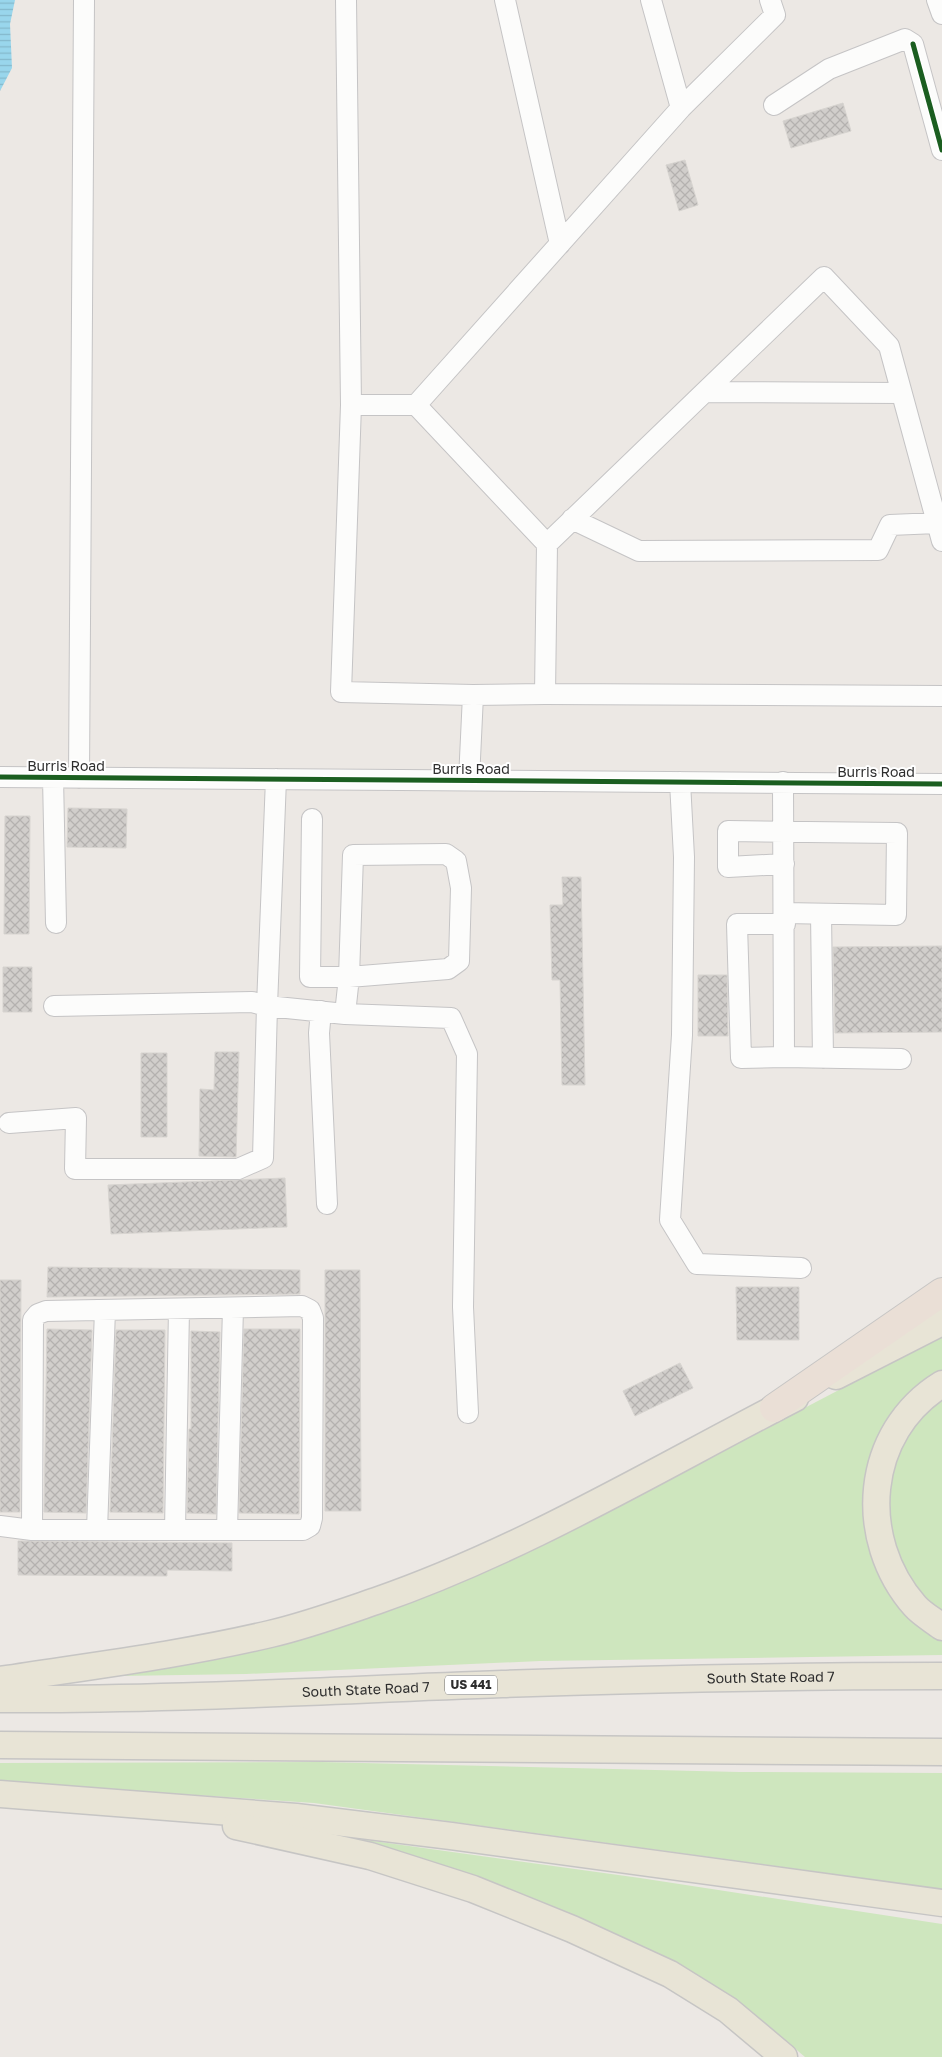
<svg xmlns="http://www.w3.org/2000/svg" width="942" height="2057" font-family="'Golos Text',sans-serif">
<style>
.grass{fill:#cee6be}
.water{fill:url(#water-rules)}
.building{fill:url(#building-cross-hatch);stroke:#d7d4d0}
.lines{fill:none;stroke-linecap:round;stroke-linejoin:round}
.minor-casing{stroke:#c5c4c5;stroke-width:22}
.major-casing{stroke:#c6c5c4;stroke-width:29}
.highway-casing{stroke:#c6c5c4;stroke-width:30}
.minor{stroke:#fcfcfb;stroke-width:20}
.major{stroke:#e8e4d6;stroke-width:26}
.highway{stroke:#eadfd6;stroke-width:28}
.cycleway-casing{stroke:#fff;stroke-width:8}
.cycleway{stroke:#1b5e20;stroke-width:5}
.labels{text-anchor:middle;stroke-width:4;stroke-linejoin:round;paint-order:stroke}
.shield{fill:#fff;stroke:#6d6d6d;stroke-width:1}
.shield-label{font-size:12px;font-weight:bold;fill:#2e2e2e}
.street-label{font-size:14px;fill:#2e2e2e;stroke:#fff}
</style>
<defs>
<pattern id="water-rules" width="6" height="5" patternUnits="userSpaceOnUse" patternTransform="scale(1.25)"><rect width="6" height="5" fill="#99d6ec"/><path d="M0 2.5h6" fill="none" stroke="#84b8cb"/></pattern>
<pattern id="building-cross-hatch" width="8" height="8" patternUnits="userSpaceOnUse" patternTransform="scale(1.25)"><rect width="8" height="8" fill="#d1cecb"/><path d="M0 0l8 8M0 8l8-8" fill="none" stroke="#b4b1af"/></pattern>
</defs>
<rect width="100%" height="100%" fill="#ece8e4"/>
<path class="grass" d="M942 1336V1373L868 1507 942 1637V1655L540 1661 246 1674 119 1676 120 1671 240 1647 652 1488Z
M942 1394V1616L933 1609 896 1560 885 1502 901 1440Z
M320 1762 739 1772 942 1773V1889L314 1803 0 1782V1763Z
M337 1836 640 1878 942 1924V2057H805L765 2023 707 1982 623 1943Z"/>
<path class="water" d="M0 0H15L10 24 12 68 0 91Z"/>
<path class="building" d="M843 103 851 131 791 148 783 121Z
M685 160 698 205 679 211 666 165Z
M68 808 127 809 126 848 67 847Z
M5 816H30L29 934H4Z
M562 877H581L585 1085H562L560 980H552L550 905H563Z
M942 946V1032L835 1033 833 947Z
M3 967H32V1012H3Z
M698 975H727L728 1036H698Z
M215 1052H239L236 1157 199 1156 200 1089 214 1090Z
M141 1053H167V1137H141Z
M285 1178 287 1227 111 1234 108 1185Z
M48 1267 300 1270V1294L47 1297Z
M325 1270H360L361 1511H325Z
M0 1280H21L20 1512H0Z
M736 1287H799V1340H737Z
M47 1329 92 1330 86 1513 44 1512Z
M244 1329H300L299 1514 239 1513Z
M116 1330H165L163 1513 110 1512Z
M191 1331 220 1332 216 1514 187 1513 189 1429H191Z
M680 1363 693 1388 635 1416 623 1391Z
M18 1541 232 1543V1571L167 1570V1576L18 1575Z"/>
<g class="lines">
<defs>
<path id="minor" d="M346 0 351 405 341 692 473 695
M505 0 560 244
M651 0 681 108
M937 0 942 14
M774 105 829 69 905 39 913 44 942 150
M706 392 901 393
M351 405H416
M572 519 639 551 878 550 890 525 937 523
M547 544 416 405 681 108 775 15 770 0
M545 694 547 544 824 277 889 346 942 541
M0 777 942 784
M53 777 56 923
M79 778 84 0
M469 780 473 695 545 694 942 696
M680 782 684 857 682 1035 670 1220 697 1264 801 1268
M783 782 784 1057 901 1059
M312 819 310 977H349L448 969 459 961 461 888 456 861 446 854 353 855 349 977 345 1014
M784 864 728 867V831L897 833 896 915 784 913
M821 914 823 1058
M54 1006 252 1002 267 1006 345 1014 451 1018 467 1054 463 1307 468 1413
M321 1011 319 1033 327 1204
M784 1057 741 1058 737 924H785
M9 1123 76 1118 75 1169H238L263 1158 267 1006 276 779
M0 1526 32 1530H303L310 1526 312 1518 313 1318 310 1310 302 1306 46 1311 38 1314 33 1320 32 1530
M97 1530 105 1310
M175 1530 179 1309
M227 1530 233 1308"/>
<g id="major">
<path d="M836 1376 942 1322"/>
<path d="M942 1384C864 1432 856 1539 915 1606 922 1614 933 1620 942 1627"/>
<path d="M0 1680C90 1666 181 1655 270 1634 305 1626 341 1613 376 1601 523 1550 657 1469 795 1398"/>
<path id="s1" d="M0 1699C167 1700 334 1690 502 1684 648 1679 795 1676 942 1676"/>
<path d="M0 1745 942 1752"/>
<path d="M0 1794 296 1817 451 1836 942 1903"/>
<path d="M236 1826 370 1856 473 1889 572 1929 670 1974 728 2010 784 2057"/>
</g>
<path id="highway" d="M774 1408 942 1292"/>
</defs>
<use href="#minor" class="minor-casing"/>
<use href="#major" class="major-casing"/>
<use href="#highway" class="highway-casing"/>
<use href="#minor" class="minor"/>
<use href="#major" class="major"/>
<use href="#highway" class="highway"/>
<defs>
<path id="cycleway" d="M913 44 942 150
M0 777 942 784"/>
</defs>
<use href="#cycleway" class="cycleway-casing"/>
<use href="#cycleway" class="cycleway"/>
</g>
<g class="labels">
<rect class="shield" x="445" y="1675.5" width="52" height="19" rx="4"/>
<g class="shield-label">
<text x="471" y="1689">US 441</text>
</g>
<g class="street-label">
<text x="66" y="771">Burris Road</text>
<text x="471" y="774">Burris Road</text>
<text x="876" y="777">Burris Road</text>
<text dy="5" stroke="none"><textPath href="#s1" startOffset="771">South State Road 7</textPath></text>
<text dy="5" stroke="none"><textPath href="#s1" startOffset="366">South State Road 7</textPath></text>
</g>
</g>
</svg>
